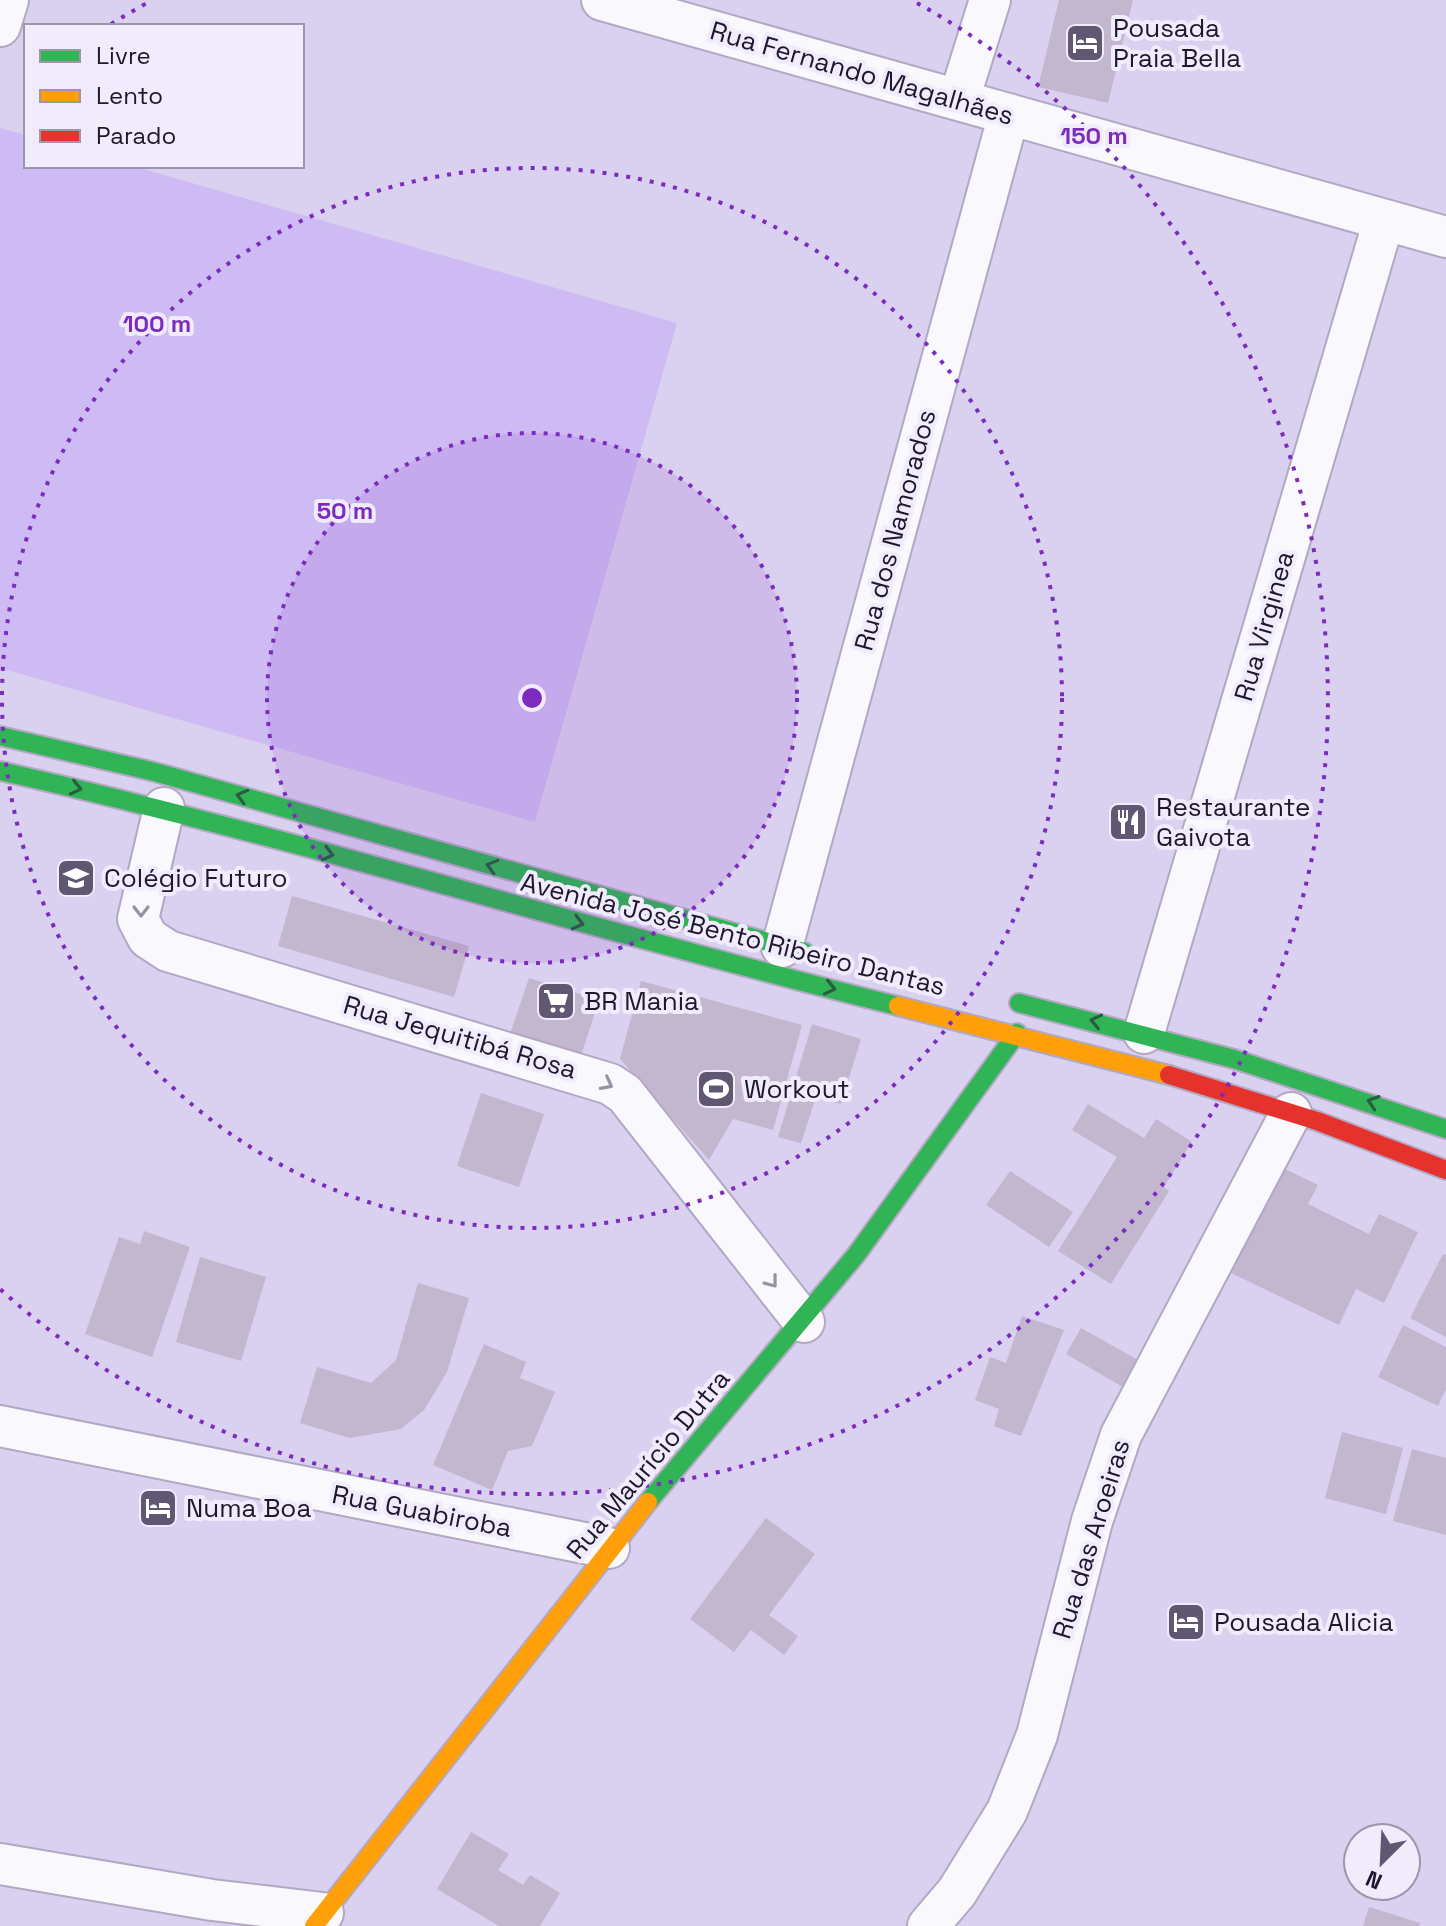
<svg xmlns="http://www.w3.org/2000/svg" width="1446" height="1926" font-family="'Space Grotesk',sans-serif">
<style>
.green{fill:#cebbf4}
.building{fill:#c3b6cf}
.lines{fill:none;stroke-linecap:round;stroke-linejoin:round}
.street-casing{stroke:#b2a8c4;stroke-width:44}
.fast-casing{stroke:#b2a8c4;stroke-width:22}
.slow-casing{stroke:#b2a8c4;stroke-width:22}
.jam-casing{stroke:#b2a8c4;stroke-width:22}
.street{stroke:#f9f8fd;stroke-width:40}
.fast{stroke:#30b455;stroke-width:18}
.slow{stroke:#ff9f0a;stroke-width:18}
.jam{stroke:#e5322d;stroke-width:18}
.oneway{stroke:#275d41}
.oneway2{stroke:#9792a1}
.ring{fill:none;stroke:#7b2cbf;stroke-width:4;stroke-dasharray:4 8}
.labels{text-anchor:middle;stroke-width:8;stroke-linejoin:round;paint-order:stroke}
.poi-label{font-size:26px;fill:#1f1630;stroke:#f1ecfb;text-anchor:start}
.street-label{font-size:26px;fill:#1f1630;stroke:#f1ecfb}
.centre{fill:#7b2cbf;stroke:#f1ecfb;stroke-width:4}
.ring-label{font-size:24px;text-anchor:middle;font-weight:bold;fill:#7b2cbf;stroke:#f1ecfb;stroke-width:8;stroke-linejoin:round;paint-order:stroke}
</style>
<rect width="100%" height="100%" fill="#dad0ef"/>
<path class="green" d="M0 128 26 135V166H133L677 323 535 822 0 668Z"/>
<path class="building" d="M1059 0H1133L1108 103 1038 87Z
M292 896 469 946 454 997 278 946Z
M529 978 599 1000 580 1059 509 1037Z
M641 981 802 1025 773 1130 733 1119 709 1160 620 1059Z
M812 1024 861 1039 841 1104 816 1097 801 1143 778 1137Z
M481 1093 544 1114 519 1187 457 1166Z
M1088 1104 1144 1138 1156 1119 1192 1142 1164 1187 1169 1191 1111 1284 1058 1251 1117 1157 1072 1130Z
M1283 1168 1318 1185 1308 1204 1369 1234 1379 1214 1418 1232 1384 1303 1356 1289 1339 1325 1231 1273Z
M1010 1171 1073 1212 1049 1247 986 1205Z
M144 1231 190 1247 152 1357 85 1334 119 1237 140 1244Z
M1443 1254 1446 1255V1337L1410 1318Z
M200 1257 266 1277 241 1361 176 1342Z
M418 1283 469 1298 447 1372 424 1410 401 1429 350 1438 300 1423 317 1367 371 1383 396 1360Z
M1022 1316 1064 1330 1021 1436 994 1426 999 1409 975 1400 990 1357 1006 1363Z
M1403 1325 1446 1347V1389L1438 1406 1378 1377Z
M1081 1328 1138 1360 1123 1387 1066 1354Z
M484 1344 526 1362 520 1378 555 1392 532 1446 508 1451 492 1490 433 1465Z
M1342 1432 1403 1448 1386 1514 1325 1498Z
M1412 1449 1446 1458V1535L1393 1521Z
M766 1518 815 1554 769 1615 798 1636 784 1655 751 1630 734 1652 690 1619Z
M471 1832 509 1854 498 1870 523 1885 530 1875 560 1893 540 1926H499L437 1889Z
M1369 1907 1420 1923 1419 1926H1363Z"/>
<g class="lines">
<defs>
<path id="street" d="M602 0 1446 237
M0 26 8 0
M959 99 990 0
M164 808 138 919 148 938 168 951 610 1084 625 1094 804 1322
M782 947 1009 114
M1144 1033 1384 220
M0 1426 609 1548
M0 1864 212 1900 323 1913
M928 1926 957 1892 1007 1811 1037 1735 1092 1521 1121 1435 1291 1113"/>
<path id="fast" d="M0 736 151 771 804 952
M0 771C302 839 597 932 898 1006
M1019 1003 1234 1059 1446 1129
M648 1502 856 1255 1017 1033"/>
<path id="slow" d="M898 1006 1169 1075
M314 1926 648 1502"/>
<path id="jam" d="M1169 1075 1317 1121 1446 1170"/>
</defs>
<use href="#street" class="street-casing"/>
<use href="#fast" class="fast-casing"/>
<use href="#slow" class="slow-casing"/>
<use href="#jam" class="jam-casing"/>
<use href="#street" class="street"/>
<use href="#fast" class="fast"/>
<use href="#slow" class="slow"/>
<use href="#jam" class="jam"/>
</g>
<defs><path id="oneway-chevron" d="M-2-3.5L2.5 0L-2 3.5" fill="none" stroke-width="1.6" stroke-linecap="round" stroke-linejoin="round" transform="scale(2)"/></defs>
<g class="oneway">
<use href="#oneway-chevron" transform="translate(76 788) rotate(13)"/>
<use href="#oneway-chevron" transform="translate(242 796) rotate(-164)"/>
<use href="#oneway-chevron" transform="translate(328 854) rotate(15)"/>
<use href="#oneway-chevron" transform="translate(492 866) rotate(-164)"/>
<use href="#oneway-chevron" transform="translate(578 923) rotate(15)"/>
<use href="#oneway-chevron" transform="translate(830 988) rotate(13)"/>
<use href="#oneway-chevron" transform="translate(1096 1021) rotate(-167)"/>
<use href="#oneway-chevron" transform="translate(1373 1102) rotate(-162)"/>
</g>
<g class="oneway2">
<use href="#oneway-chevron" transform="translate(141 911) rotate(90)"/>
<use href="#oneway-chevron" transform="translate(607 1084) rotate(28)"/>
<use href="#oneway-chevron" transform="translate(772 1282) rotate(52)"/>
</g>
<circle cx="532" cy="698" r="265" fill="#7b2cbf" fill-opacity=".12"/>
<g class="ring">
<circle cx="532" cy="698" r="265"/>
<circle cx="532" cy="698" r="530"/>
<path d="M111 24A795 795 0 0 1 147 3M917 3A795 795 0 1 1 0 1289"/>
</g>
<defs>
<symbol id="hotel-square" viewBox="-11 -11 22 22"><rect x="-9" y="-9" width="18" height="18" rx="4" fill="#605773" stroke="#f1ecfb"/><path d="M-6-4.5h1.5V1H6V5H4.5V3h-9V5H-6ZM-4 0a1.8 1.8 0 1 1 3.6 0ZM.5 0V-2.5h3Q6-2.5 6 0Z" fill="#fff"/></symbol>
<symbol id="restaurant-square" viewBox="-11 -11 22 22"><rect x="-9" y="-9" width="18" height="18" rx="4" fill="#605773" stroke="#f1ecfb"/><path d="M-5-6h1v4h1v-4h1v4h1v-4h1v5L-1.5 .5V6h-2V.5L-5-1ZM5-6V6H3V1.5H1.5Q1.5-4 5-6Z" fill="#fff"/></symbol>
<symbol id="school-square" viewBox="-11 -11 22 22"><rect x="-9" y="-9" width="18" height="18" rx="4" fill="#605773" stroke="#f1ecfb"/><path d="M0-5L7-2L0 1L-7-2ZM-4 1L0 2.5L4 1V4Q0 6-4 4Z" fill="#fff"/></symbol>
<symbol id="supermarket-square" viewBox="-11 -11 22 22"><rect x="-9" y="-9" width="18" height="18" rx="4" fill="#605773" stroke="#f1ecfb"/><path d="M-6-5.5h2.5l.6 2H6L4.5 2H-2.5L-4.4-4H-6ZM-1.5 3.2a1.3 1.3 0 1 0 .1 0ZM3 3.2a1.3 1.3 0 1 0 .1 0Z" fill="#fff"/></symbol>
<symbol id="stadium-square" viewBox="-11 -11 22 22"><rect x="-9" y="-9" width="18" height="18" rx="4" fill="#605773" stroke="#f1ecfb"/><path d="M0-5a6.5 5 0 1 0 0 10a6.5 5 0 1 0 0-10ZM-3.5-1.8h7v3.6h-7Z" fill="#fff"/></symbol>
</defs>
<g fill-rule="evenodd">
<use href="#hotel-square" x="1063" y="21" width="44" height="44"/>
<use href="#restaurant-square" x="1106" y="800" width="44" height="44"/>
<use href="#school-square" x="54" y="856" width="44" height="44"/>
<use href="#supermarket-square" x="534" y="979" width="44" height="44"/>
<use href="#stadium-square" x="694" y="1067" width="44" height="44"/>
<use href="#hotel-square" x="136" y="1486" width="44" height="44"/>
<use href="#hotel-square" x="1164" y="1600" width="44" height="44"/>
</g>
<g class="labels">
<g class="poi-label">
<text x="1113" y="37">Pousada<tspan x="1113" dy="30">Praia Bella</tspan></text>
<text x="1156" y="816">Restaurante<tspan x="1156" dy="30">Gaivota</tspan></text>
<text x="104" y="887">Colégio Futuro</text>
<text x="584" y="1010">BR Mania</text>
<text x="744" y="1098">Workout</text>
<text x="186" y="1517">Numa Boa</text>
<text x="1214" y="1631">Pousada Alicia</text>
</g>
<g class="street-label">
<text transform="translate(862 73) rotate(16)" y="9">Rua Fernando Magalhães</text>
<text transform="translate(895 530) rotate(-75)" y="9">Rua dos Namorados</text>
<text transform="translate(1264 626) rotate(-74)" y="9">Rua Virginea</text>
<text transform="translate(733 934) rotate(14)" y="9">Avenida José Bento Ribeiro Dantas</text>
<text transform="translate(460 1037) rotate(16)" y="9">Rua Jequitibá Rosa</text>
<text transform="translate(648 1464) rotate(-50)" y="9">Rua Maurício Dutra</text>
<text transform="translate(422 1511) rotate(11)" y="9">Rua Guabiroba</text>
<text transform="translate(1091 1539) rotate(-73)" y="9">Rua das Aroeiras</text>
</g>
</g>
<circle cx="532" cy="698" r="12" class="centre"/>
<g class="ring-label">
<text x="1094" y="144">150 m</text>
<text x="157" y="332">100 m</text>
<text x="345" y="519">50 m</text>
</g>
<rect x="24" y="24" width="280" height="144" fill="#f1ecfb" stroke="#9d96aa" stroke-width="2"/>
<rect x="40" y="50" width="40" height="12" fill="#30b455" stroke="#9d96aa" stroke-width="2"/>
<text x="96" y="64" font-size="24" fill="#1f1630">Livre</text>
<rect x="40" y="90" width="40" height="12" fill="#ff9f0a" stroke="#9d96aa" stroke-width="2"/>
<text x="96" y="104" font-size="24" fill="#1f1630">Lento</text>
<rect x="40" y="130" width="40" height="12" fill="#e5322d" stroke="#9d96aa" stroke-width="2"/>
<text x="96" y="144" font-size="24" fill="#1f1630">Parado</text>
<g transform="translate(1382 1862) rotate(204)"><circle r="38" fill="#f1ecfb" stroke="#9d96aa" stroke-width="2"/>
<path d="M0-6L14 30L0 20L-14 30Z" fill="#605773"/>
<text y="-12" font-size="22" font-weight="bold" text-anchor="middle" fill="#1f1630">N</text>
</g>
</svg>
